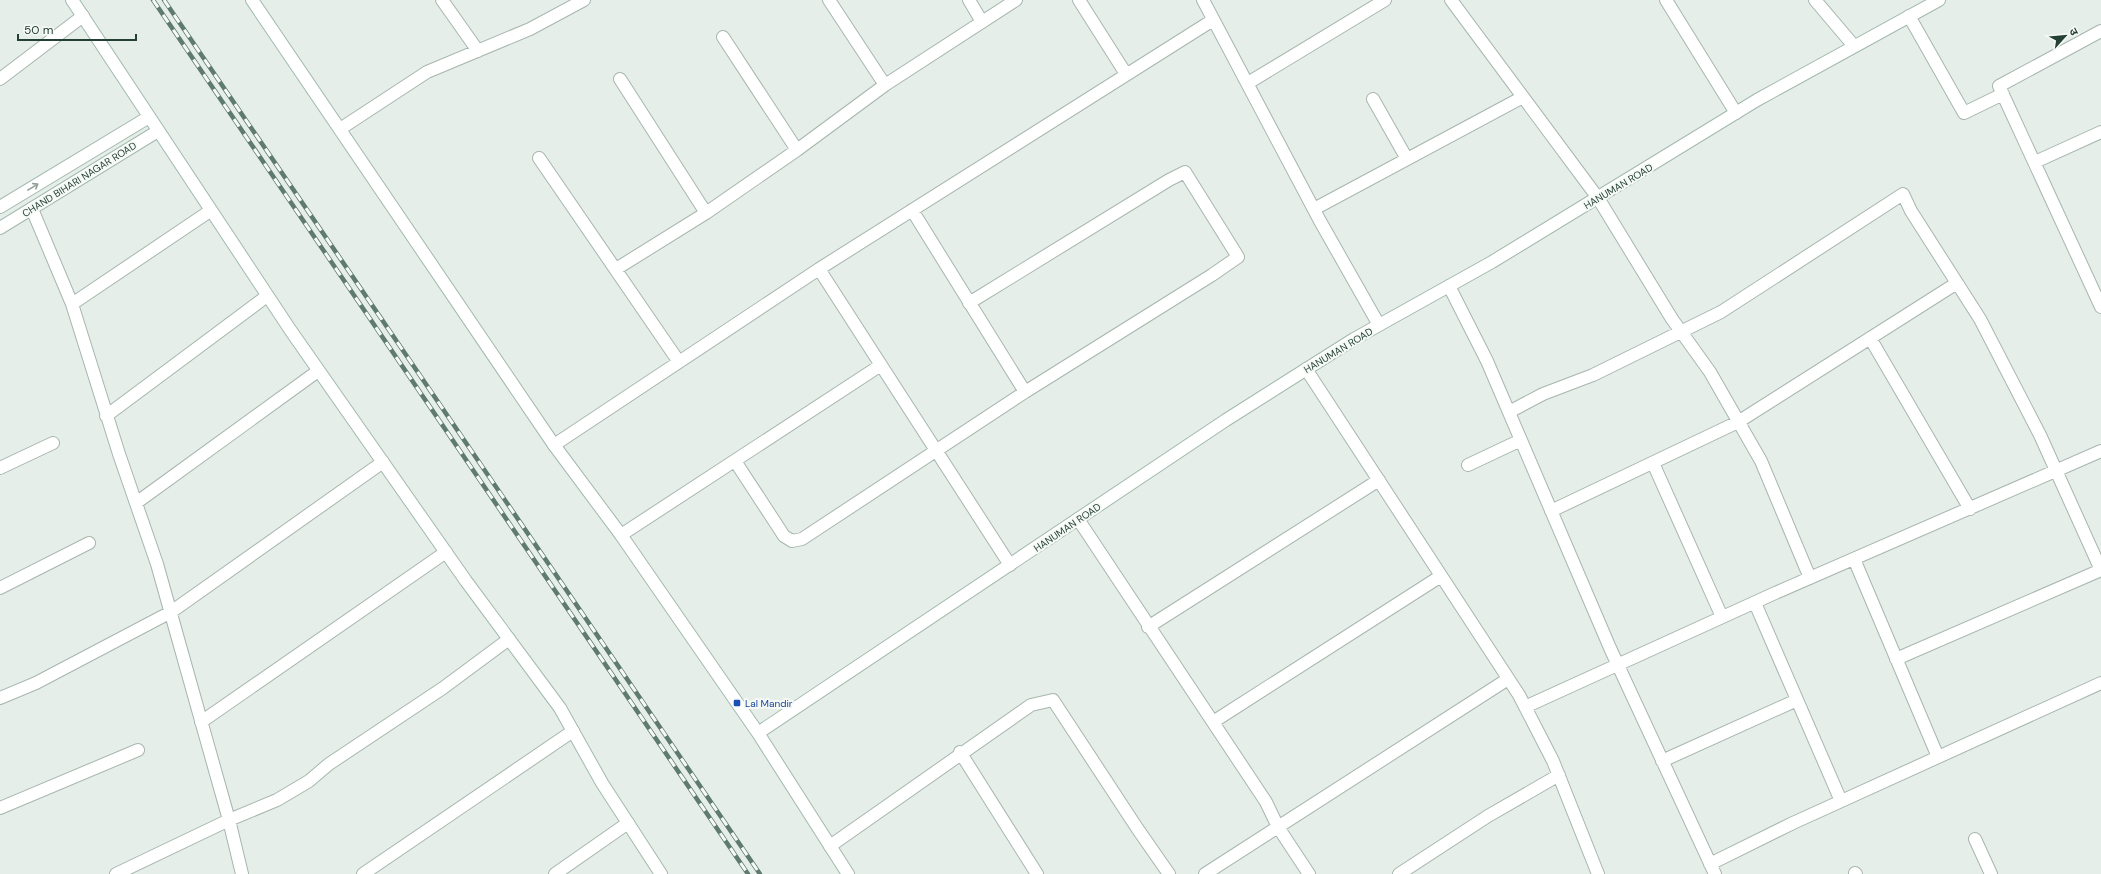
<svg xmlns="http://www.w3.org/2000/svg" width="2101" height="874" font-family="'DM Sans','Noto Sans Devanagari',sans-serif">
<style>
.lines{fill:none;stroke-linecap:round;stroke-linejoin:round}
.street-casing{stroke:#a7b6ae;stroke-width:14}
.secondary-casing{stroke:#a3b9ae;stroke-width:14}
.street{stroke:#fff;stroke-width:12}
.secondary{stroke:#fff;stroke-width:12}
.rail-casing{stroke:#5f7a6f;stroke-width:4.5}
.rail{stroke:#f6faf7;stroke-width:3;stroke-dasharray:9;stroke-linecap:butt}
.oneway{stroke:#929f9a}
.transit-dot{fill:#1a4fb4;stroke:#f6faf7;stroke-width:1.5}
.labels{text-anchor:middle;stroke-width:4;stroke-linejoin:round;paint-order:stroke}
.street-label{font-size:10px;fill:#243f34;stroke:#f6faf7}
.transit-label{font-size:10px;fill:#164399;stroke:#f6faf7;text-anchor:start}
</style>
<rect width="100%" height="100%" fill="#e5eee8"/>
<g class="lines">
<defs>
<path id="street" d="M442 0 478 51
M829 0 885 85
M969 0 982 22
M1079 0 1126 74
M1203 0 1320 221 1379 325
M1451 0 1598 198 1672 319 1710 372 1761 461 1810 578
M1666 0 1736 113
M1815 0 1854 46
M1909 16 1964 113 2003 94
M2101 31 1999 86 2101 307
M723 37 797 150
M0 79 83 16
M620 79 706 213
M1248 83 1385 0
M1373 99 1407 159
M340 129 427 72 530 29 584 0
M539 158 679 362
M2035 162 2101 132
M32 209 72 304 119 454 157 564 229 820 242 874
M1314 209 1523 97
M912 210 1025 392
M616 269 706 213 797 150 885 85 1016 0
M819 269 1010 565
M1449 286 1487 361 1610 648 1715 874
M72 304 210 211
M1870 338 1970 509
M1306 369 1519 695 1553 761 1598 874
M1509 412 1543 394 1593 375 1721 312 1903 194 1911 211 1980 319 2040 435 2101 570
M106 416 267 296
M554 445 819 269 1213 20
M735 461 784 536 792 541 802 539 1025 392 1212 275 1238 257 1185 172 1169 180 969 303
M1653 463 1722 617
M1468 465 1521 440
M0 468 53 443
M136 503 318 371
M1551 511 1738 422 1957 283
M1078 519 1266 802 1278 827 1309 874
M621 535 881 365
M1854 559 1938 757
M0 588 89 543
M1755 603 1841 801
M1148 627 1379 480
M1896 659 2101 570
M0 698 36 683 171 612 383 462
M1525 707 1773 594 2101 451
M201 722 446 552
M1213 722 1441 576
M960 752 1037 874
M1662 761 1797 700
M0 808 138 750
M1975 839 1991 874
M830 846 1031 705 1053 700 1137 828 1169 874
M1710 864 1793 823 2101 683
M1855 873 1856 874
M116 874 229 820 277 800 309 781 329 764 443 688 509 639
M363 874 573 731
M555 874 628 823
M1205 874 1508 679
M1399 874 1488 816 1559 775"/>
<path id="secondary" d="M72 0 291 331 466 581 560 708 602 783 661 874
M252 0 554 445 621 535 758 733 848 874
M0 207 149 117
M0 228 158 131
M758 733 1226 420 1354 339 1492 262 1757 100 1939 0"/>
</defs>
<use href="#street" class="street-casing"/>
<use href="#secondary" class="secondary-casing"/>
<use href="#street" class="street"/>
<use href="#secondary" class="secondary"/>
<defs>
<path id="rail" d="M153 0 748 874
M164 0 760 874"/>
</defs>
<use href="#rail" class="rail-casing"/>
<use href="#rail" class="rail"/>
</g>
<defs><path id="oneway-shaft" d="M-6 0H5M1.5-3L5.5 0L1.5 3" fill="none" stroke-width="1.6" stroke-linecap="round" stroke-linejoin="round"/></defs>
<use class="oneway" href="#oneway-shaft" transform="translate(33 187) rotate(-31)"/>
<rect class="transit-dot" x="733" y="699" width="8" height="8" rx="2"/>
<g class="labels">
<g class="street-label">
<text transform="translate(79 179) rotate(-32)" y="4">CHAND BIHARI NAGAR ROAD</text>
<text transform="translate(1618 186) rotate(-31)" y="4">HANUMAN ROAD</text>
<text transform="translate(1338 350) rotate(-31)" y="4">HANUMAN ROAD</text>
<text transform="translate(1067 527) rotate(-34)" y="4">HANUMAN ROAD</text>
</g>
<g class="transit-label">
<text x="745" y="707">Lal Mandir</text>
</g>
</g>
<g transform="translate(2065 36) rotate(63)" stroke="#f6faf7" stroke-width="3" paint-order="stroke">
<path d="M0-3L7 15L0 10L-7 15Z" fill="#243f34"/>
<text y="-6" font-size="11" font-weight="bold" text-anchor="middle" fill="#243f34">उ</text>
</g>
<path d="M18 34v6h118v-6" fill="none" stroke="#243f34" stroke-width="2"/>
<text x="24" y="34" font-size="12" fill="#243f34" stroke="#f6faf7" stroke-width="3" paint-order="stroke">50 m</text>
</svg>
